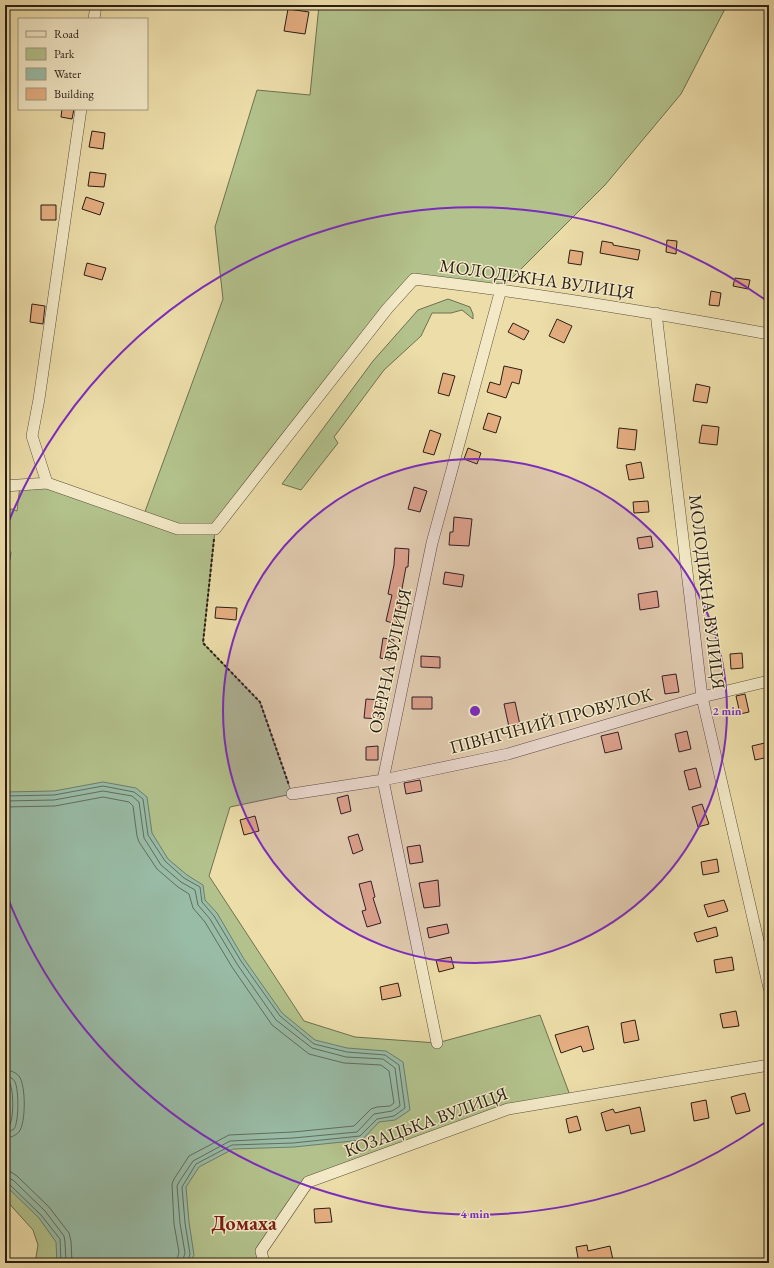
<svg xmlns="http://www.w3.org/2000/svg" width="774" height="1268" font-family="'EB Garamond',serif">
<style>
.green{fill:#b3c28c;stroke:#6e7051}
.water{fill:#99bca7;stroke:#6c7d6d}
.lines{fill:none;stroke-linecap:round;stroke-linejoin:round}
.shore{stroke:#616d5e;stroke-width:1}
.building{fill:#e5ae81;stroke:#291e16}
.minor-casing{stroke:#5a4e3b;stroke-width:12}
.path{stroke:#291e16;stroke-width:2;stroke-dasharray:3 2;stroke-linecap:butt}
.minor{stroke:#f3e9c7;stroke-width:11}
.ring{fill:none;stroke:#7b2cbf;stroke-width:2}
.labels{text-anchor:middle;stroke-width:3;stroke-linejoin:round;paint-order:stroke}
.street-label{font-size:18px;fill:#291e16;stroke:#f3e9c7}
.quarter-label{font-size:20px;font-weight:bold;fill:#7a1f14;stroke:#f3e9c7}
.centre{fill:#7b2cbf;stroke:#f3e9c7;stroke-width:2}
.ring-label{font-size:12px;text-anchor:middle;font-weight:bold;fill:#7b2cbf;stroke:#f3e9c7;stroke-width:3;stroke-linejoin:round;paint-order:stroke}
</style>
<rect width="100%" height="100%" fill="#ecdda9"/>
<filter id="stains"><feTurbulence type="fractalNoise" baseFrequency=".005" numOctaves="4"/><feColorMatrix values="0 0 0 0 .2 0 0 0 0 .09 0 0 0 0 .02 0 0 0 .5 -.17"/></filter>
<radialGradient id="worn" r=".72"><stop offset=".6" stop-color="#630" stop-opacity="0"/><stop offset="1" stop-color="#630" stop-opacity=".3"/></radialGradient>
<path class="green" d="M319 5H727L681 94 605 185 501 289 414 279 215 530 203 643 260 702 292 794 230 807 209 876 304 1021 355 1037 437 1043 540 1015 571 1098 508 1109 308 1182 261 1251 264 1263H35L38 1245 33 1230 5 1199V563L10 560 11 552 5 551V510L12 509 17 511 20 485 47 483 143 517 223 299 215 227 257 90 310 95Z
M448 299 470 307 473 314V319L462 310 451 313H432L421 336 384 370 334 437 338 443 301 490 282 484 373 361 418 310Z"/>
<path class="water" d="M103 782 136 788 147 797 152 833 168 859 187 875 203 885 205 900 217 913 244 959 282 1013 315 1040 347 1048 386 1051 403 1062 410 1110 395 1120 379 1122 362 1140 294 1147 233 1149 199 1167 186 1187 189 1222 194 1255 190 1263H57L56 1242 39 1218 5 1185V1143L9 1104 5 1066V792L54 791Z"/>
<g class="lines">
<path class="shore" d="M5 796 54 795 103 786 134 792 143 799 148 835 165 861 184 878 200 887 202 902 214 916 241 961 280 1016 314 1044 347 1052 385 1055 399 1065 405 1108 394 1116 377 1119 360 1136 293 1143 232 1145 196 1164 182 1187 185 1223 190 1254 187 1263
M5 801 54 800 103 791 132 796 139 802 144 838 161 865 181 882 195 890 198 905 210 919 237 964 276 1020 312 1048 346 1057 383 1059 395 1068 400 1106 392 1111 374 1114 357 1132 293 1138 230 1141 193 1161 179 1182 177 1186 180 1223 185 1253 182 1263
M5 807 55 806 103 797 129 802 133 806 137 836 139 842 157 869 178 887 189 894 193 908 205 922 232 967 272 1025 309 1054 344 1063 381 1065 389 1071 394 1103 390 1106 377 1107 371 1109 354 1126 293 1132 229 1135 189 1156 174 1179 172 1184 174 1224 179 1252 176 1263
M5 1070C10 1070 15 1072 19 1076 26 1085 26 1123 19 1132 15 1136 10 1138 5 1138
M5 1076C9 1076 13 1078 15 1082 19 1090 19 1122 14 1129 11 1131 8 1132 5 1132
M5 1081 9 1082C14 1088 14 1120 9 1126L5 1127
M5 1171 11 1172 17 1176 49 1207 69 1233 71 1241 72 1263
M5 1177 13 1180 45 1211 64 1236 65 1242 66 1263
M5 1183 9 1184 41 1215 60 1239 61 1263"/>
</g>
<path class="building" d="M288 9 309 12 305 34 284 31Z
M62 109H74L72 119 61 117Z
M92 131 105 133 103 149 89 147Z
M90 172 106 174 104 187 88 186Z
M86 197 104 203 100 215 82 209Z
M41 205H56V220H41Z
M667 240 677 241 676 254 666 252Z
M602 241 613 243V245L640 250 638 260 600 253Z
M570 250 583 252 581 265 568 263Z
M87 263 106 268 102 280 84 275Z
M735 278 750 280 748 289 733 286Z
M711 291 721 293 719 306 709 305Z
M32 304 45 306 43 324 30 322Z
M557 319 572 326 564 343 549 336Z
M513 323 529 331 524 340 508 332Z
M504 366 522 370 519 384 512 382 506 398 487 392 490 382 500 385Z
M443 373 455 376 449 396 438 393Z
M696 384 710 387 707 403 693 401Z
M488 413 501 417 496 433 483 429Z
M702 425 719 427 717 445 699 443Z
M619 428 637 430 635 450 617 448Z
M430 430 441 434 434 455 423 452Z
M468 448 481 453 477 464 464 459Z
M641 462 644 478 629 480 626 465Z
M414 487 427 491 420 512 408 509Z
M648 501 649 512 634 513 633 502Z
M454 517 472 519 469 546 449 545 450 532H453Z
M651 536 653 547 639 549 637 538Z
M395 548 409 549 408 567H406L399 605 401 606 396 624 386 621 392 595 388 594 394 565Z
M445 572 464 575 462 587 443 584Z
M657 591 659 607 640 610 638 594Z
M216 607 237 608 236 620 215 618Z
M383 638 394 640 390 660 380 658Z
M742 653 743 668 731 669 730 654Z
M421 656 440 657V668L421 667Z
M676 674 679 692 665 694 662 676Z
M745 694 749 712 740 714 736 696Z
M412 697H432V709H412Z
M366 699 381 700 380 719 364 718Z
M515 702 520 725 509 727 504 704Z
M687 731 691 749 679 752 675 734Z
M618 732 622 749 605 753 601 736Z
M769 742V757L755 760 752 746Z
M378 746V760H366V747Z
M696 768 701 787 689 790 684 771Z
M420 780 422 791 406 794 404 783Z
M348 795 351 811 341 814 337 798Z
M702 804 709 824 698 827 692 807Z
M255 816 259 831 244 835 240 820Z
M358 834 363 850 353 854 348 837Z
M420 845 423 862 410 864 407 847Z
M717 859 719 872 703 875 701 862Z
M438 880 440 906 424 908 419 883Z
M371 881 375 897 373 898 381 923 367 927 362 911 366 910 359 884Z
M724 900 728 911 708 917 704 905Z
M447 924 449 933 429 938 427 928Z
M716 927 718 936 697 942 694 933Z
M451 957 454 968 439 972 436 960Z
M732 957 734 970 716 973 714 960Z
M398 983 401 996 382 1000 380 987Z
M736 1011 739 1026 723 1028 720 1014Z
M635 1020 639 1040 624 1043 621 1023Z
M588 1026 594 1049 583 1052 581 1046 561 1053 555 1035Z
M745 1093 750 1111 736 1114 731 1097Z
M706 1100 709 1118 694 1121 691 1103Z
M640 1107 645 1131 631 1134 629 1125 606 1131 601 1113 613 1109 615 1113Z
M577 1116 581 1130 569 1133 566 1119Z
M330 1208 332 1222 315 1223 314 1209Z
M587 1245 588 1251 610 1246 613 1260 599 1263H579L576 1247Z"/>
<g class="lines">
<defs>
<path id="minor" d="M94 19 96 5
M656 313 702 697 769 988
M47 483 32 436 39 399 81 109
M5 486 47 483 178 529H215L387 309 414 279C533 293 651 312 769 334
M292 794 383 780 508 754 702 697 769 681
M437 1043 383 780 432 543 501 289
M264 1263 261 1251 308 1182 508 1109 769 1065"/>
</defs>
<use href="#minor" class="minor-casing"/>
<path class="path" d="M214 539 203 643 260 702 289 785"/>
<use href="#minor" class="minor"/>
</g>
<circle cx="475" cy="711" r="252" fill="#7b2cbf" fill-opacity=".12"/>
<g class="ring">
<circle cx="475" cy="711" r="252"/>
<path d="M767 1121A503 503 0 0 1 5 891M5 531A503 503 0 0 1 767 301"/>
</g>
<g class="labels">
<g class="street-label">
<text transform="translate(537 279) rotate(8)" y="6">МОЛОДІЖНА ВУЛИЦЯ</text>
<text transform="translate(707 592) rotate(83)" y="6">МОЛОДІЖНА ВУЛИЦЯ</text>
<text transform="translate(390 661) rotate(-78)" y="6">ОЗЕРНА ВУЛИЦЯ</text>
<text transform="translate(551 721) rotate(-15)" y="6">ПІВНІЧНИЙ ПРОВУЛОК</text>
<text transform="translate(426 1122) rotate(-20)" y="6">КОЗАЦЬКА ВУЛИЦЯ</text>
</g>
<g class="quarter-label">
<text x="244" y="1230">Домаха</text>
</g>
</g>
<circle cx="475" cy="711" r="6" class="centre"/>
<g class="ring-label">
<text x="727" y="715">2 min</text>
<text x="475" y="1218">4 min</text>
</g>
<rect width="774" height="1268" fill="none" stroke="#ecdda9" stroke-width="20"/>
<rect x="6" y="6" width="762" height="1256" fill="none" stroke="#291e16" stroke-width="2"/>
<rect x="10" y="10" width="754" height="1248" fill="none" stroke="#291e16"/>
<rect x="18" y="18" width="130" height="92" fill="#f3e9c7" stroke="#a29880"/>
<rect x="26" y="31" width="20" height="6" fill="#f3e9c7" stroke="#a29880"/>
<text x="54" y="38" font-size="12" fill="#291e16">Road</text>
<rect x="26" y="48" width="20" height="12" fill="#b3c28c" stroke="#a29880"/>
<text x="54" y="58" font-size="12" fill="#291e16">Park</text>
<rect x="26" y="68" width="20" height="12" fill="#99bca7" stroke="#a29880"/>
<text x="54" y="78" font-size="12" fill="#291e16">Water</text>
<rect x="26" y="88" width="20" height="12" fill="#e5ae81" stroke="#a29880"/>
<text x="54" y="98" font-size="12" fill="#291e16">Building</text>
<rect width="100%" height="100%" filter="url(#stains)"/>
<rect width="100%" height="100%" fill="url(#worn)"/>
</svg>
